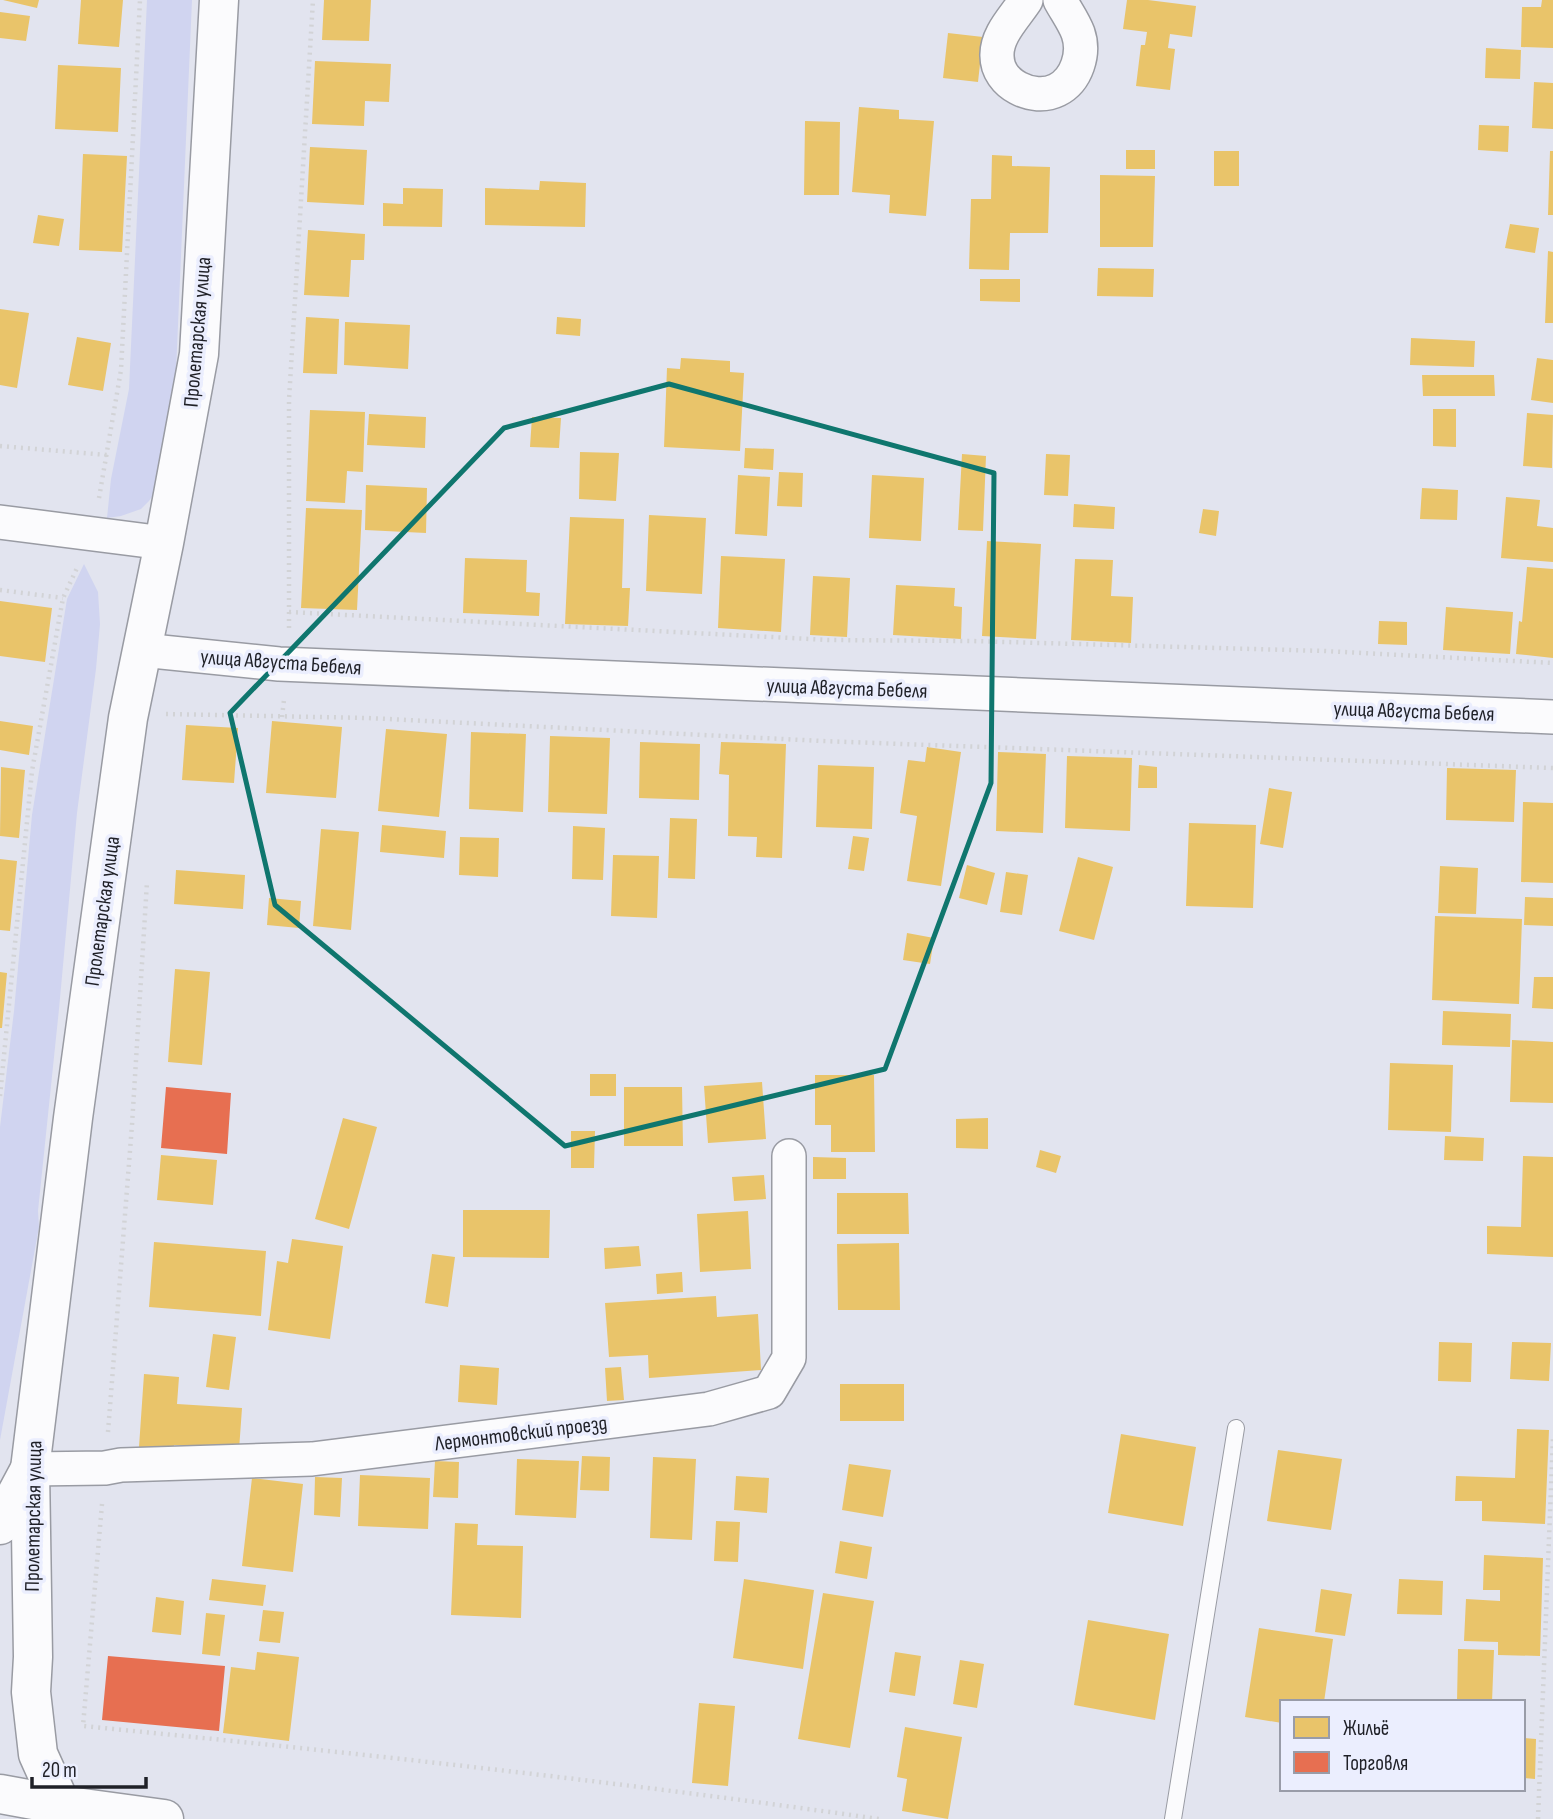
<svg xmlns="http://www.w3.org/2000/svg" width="1553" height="1819" font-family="'Sofia Sans Condensed',sans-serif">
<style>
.green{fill:#d0d4f0}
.homes{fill:#e9c46a}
.shops{fill:#e76f51}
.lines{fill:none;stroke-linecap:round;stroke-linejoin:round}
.lane-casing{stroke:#999ba3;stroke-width:18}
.street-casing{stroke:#999ba3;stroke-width:36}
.secondary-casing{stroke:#999ba3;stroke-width:41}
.primary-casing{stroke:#999ba3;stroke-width:41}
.path{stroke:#d2d3d6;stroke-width:4.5;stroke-dasharray:2 5;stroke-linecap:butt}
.lane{stroke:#fbfbfd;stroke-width:16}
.street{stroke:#fbfbfd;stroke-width:33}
.secondary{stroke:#fbfbfd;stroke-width:38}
.primary{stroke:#fbfbfd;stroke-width:38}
.marked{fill:none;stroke:#0f766e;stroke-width:5;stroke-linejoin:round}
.labels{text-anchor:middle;stroke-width:7;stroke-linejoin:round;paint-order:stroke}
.street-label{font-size:21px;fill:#1f2027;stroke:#ebeefe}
</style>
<rect width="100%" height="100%" fill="#e2e4ef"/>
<path class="green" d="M147 0H192L175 395 162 481 149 501 141 509 121 516 107 518 111 479 129 389Z
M84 564 98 592 100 624 96 669 77 813 59 1009 38 1211 39 1227 0 1440V1127L14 1011 32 815 67 599Z"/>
<path class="homes" d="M3 0H39L37 8Z
M81 0H123L119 47 78 44Z
M324 0H371L369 41 322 40Z
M1127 0H1148L1196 6 1192 37 1170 34 1168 48 1175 49 1170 90 1136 86 1141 45H1145L1147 32 1123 29Z
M1542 0H1553V48L1521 47 1522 7H1541Z
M0 12 30 16 26 41 0 38Z
M948 33 983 37 978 82 943 78Z
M1486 48 1521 50 1520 79 1485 78Z
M315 61 391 64 389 102 365 101 364 126 312 124Z
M58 65 121 68 118 132 55 129Z
M1534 82 1553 83V129L1532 128Z
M859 107 899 110V119L934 121 926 216 889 213 890 195 852 192Z
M805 121 840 122 839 195H804Z
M1479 125 1509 126 1508 152 1478 150Z
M310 147 367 150 364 205 307 202Z
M1126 150H1155V169H1126Z
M1214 151H1239V186H1214Z
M1550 151H1553V215H1548Z
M83 154 127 156 122 252 79 250Z
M992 155 1012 156V166L1050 167 1048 233H1010L1009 270 969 269 971 199H991Z
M1100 175 1155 176 1153 247H1100Z
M540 181 586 183 585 227 485 225V188L539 190Z
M403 188 443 189 442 227 383 226V203L403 204Z
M38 215 64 219 59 246 33 243Z
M1510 224 1539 228 1535 253 1505 248Z
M308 230 365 234 364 260H351L349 297 304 295Z
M1548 251 1553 252V323H1545Z
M1098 268 1154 269 1153 297 1097 296Z
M980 279H1020V302L980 301Z
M0 309 29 313 17 388 0 385Z
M306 317 339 319 337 374 303 373Z
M557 317 581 319 580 336 556 334Z
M345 322 410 325 408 369 344 365Z
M77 337 111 343 103 391 68 385Z
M1411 338 1475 341 1474 367 1410 365Z
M681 358 730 361V372L744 373 740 451 664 447 667 368 680 369Z
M1537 358 1553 360V403L1531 400Z
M1422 375H1494L1495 396H1423Z
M1433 409H1456V447L1433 446Z
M310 410 365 412 363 472 347 471 345 503 306 501Z
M1527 413 1553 415 1552 468 1523 466Z
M369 414 426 417 425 448 367 445Z
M532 417 561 418 559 448 530 447Z
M745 448 774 449 773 470 744 468Z
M580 452 619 453 616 501 579 499Z
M962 454 986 456 983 531 958 530Z
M1046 454 1070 455 1068 496 1044 495Z
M779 472 803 473 802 507 777 506Z
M738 475 770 477 767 536 735 534Z
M872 475 924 478 921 541 869 538Z
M366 485 427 488 426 533 365 530Z
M1422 488 1458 490 1457 520 1420 519Z
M1506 497 1540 500 1537 526 1553 528V562L1501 558Z
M1074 504 1115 507 1114 529 1073 527Z
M306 508 362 510 357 610 301 608Z
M1203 509 1219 511 1216 536 1199 533Z
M649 515 706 518 702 594 646 591Z
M570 517 624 519 622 588H630L628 626 565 624Z
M987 541 1041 544 1036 639 982 636Z
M721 556 785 559 781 632 718 628Z
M465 558 527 560 526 592 540 593 539 616 463 613Z
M1075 559 1113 560 1111 596 1133 597 1131 643 1071 640Z
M1527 567 1553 569V658L1516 654 1519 621 1522 622Z
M813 576 850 578 847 637 810 635Z
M896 585 955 588 954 606 962 607 961 639 893 635Z
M0 601 52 608 45 662 0 656Z
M1446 607 1513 612 1510 654 1443 650Z
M1379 621 1407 622V645L1378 644Z
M0 721 33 726 29 755 0 750Z
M272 721 342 727 336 798 266 793Z
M186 725 238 728 234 783 182 780Z
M386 729 447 734 439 817 378 811Z
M471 732 526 734 523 812 469 809Z
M550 736 610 738 607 814 548 812Z
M640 742 700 744 699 800 639 798Z
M721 742 786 744 782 858 756 857 757 837 728 836 729 775 719 774Z
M927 747 961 752 941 886 907 881 917 816 900 813 908 760 925 762Z
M998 752 1046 754 1043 833 996 831Z
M1067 756 1132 758 1130 831 1065 828Z
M818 765 874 767 872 829 816 827Z
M1139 765 1157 767V788H1138Z
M1 767 25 770 19 838 0 836Z
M1447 768 1516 770 1514 822 1446 820Z
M1269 788 1292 792 1283 848 1260 844Z
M1523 802 1553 803V883L1521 882Z
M670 818 697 819 695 879 668 878Z
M1189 823 1256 825 1253 908 1186 906Z
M382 825 446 831 444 858 380 852Z
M573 826 605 828 603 880 572 879Z
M321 829 359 832 351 930 313 926Z
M853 836 869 838 864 871 848 869Z
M460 837 499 838 498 877 459 875Z
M613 855 659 856 657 918 611 916Z
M1078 857 1113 867 1094 940 1059 931Z
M0 859 17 861 10 931 0 930Z
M967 865 995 873 987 905 959 898Z
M1440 866 1478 868 1476 914 1438 913Z
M176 870 245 875 243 909 174 904Z
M1006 872 1028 875 1022 915 1000 912Z
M1525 897 1553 898V926L1524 925Z
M269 898 301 901 299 928 267 925Z
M1435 916 1522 919 1519 1004 1432 1000Z
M907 933 934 938 930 964 903 960Z
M175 969 210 972 202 1065 168 1062Z
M0 972 7 973 2 1028H0Z
M1534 977H1553V1009L1532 1008Z
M1443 1011 1511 1014 1510 1047 1442 1045Z
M1512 1040 1553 1042V1103L1510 1102Z
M1390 1063 1453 1065 1451 1132 1388 1130Z
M590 1074H616V1096H590Z
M815 1075H874L875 1152H831V1125H815Z
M762 1082 766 1139 708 1143 704 1086Z
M624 1087H682L683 1146H624Z
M343 1118 377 1127 349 1229 315 1219Z
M988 1118V1149L956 1148V1119Z
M571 1131H595L594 1168H571Z
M1445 1136 1484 1138 1483 1161 1444 1160Z
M1040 1150 1061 1156 1056 1173 1036 1167Z
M161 1155 217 1160 213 1205 157 1200Z
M1523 1156 1553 1157V1257L1487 1254V1226L1521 1227Z
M813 1157 846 1158V1179H813Z
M764 1175 766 1199 734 1201 732 1177Z
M837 1193H908L909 1234H837Z
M463 1210H550L549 1258 463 1257Z
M748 1211 751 1269 700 1272 697 1214Z
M292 1239 343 1246 330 1339 268 1330 277 1261 288 1263Z
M154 1242 266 1251 261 1316 149 1307Z
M899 1243 900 1310H838L837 1244Z
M639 1246 641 1266 605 1269 604 1248Z
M432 1254 455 1257 448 1307 425 1303Z
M682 1272 683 1292 657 1294 656 1274Z
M716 1296 717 1317 758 1314 761 1370 649 1378 648 1355 609 1357 605 1303Z
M213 1334 236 1337 229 1390 206 1387Z
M1439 1342 1472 1343 1471 1382 1438 1381Z
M1512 1342 1551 1343 1549 1381 1510 1379Z
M460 1365 499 1368 497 1405 458 1402Z
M621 1367 624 1400 607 1401 605 1368Z
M144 1374 179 1377 177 1404 242 1408 239 1450 174 1445 173 1450 139 1447Z
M840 1384H904V1421H840Z
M1517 1429 1549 1430 1545 1524 1482 1521V1501H1455L1456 1476 1515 1478Z
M1121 1434 1196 1447 1183 1526 1108 1513Z
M1278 1450 1342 1459 1331 1530 1267 1521Z
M582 1456 610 1457 609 1491 580 1490Z
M653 1457 696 1459 692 1540 650 1538Z
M517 1459 579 1461 576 1518 515 1515Z
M435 1461 459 1462 458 1498 433 1497Z
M849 1464 891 1470 883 1517 842 1510Z
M360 1475 430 1478 428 1529 358 1526Z
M736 1476 769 1478 767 1513 734 1510Z
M315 1477 342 1478 340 1517 314 1515Z
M252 1478 303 1484 293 1572 242 1566Z
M716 1521 740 1522 738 1562 714 1561Z
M455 1523 478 1524 477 1545 523 1546 521 1618 451 1615Z
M840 1541 872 1547 867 1579 835 1573Z
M1484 1555 1543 1558 1540 1656 1498 1655V1642L1464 1641 1466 1599 1500 1601V1590H1483Z
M212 1579 266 1585 263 1606 209 1600Z
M744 1579 814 1590 803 1669 733 1658Z
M1399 1579 1443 1581 1442 1615 1397 1614Z
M1321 1589 1352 1594 1345 1636 1315 1632Z
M823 1593 874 1601 850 1748 798 1739Z
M156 1597 184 1601 181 1635 152 1632Z
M263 1610 284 1612 280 1643 259 1641Z
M206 1613 225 1615 220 1656 202 1654Z
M1088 1620 1169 1634 1155 1720 1074 1705Z
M1259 1628 1333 1639 1324 1702H1282V1723L1245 1717Z
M1458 1649 1494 1650 1492 1702H1457Z
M257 1652 299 1657 289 1741 223 1733 231 1667 255 1670Z
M895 1652 921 1656 915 1696 889 1692Z
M960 1660 984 1664 977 1708 953 1704Z
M699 1703 735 1706 728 1786 692 1783Z
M905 1727 962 1737 948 1819 902 1811 907 1779 897 1777Z
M1523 1738 1536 1739 1535 1779 1523 1778Z"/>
<path class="shops" d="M166 1087 231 1093 227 1154 161 1148Z
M108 1656 225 1666 219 1731 102 1720Z"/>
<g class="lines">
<defs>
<path id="lane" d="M1173 1819 1236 1428"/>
<path id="street" d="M1026 0C1015 17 996 35 997 56 997 84 1033 102 1057 90 1077 80 1085 53 1078 33 1074 22 1066 11 1060 0
M0 522 164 543
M142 650 279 664 1553 717
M30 1469 105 1468 121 1465 312 1459 709 1409 769 1392 789 1358V1156"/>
<path id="secondary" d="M0 1525 30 1469
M0 1794 61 1805"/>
<path id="primary" d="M61 1805 164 1819
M70 1819 61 1805 38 1754 31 1692 33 1657 30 1469 73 1118 128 718 164 543 199 354 219 0"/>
</defs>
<use href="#lane" class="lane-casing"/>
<use href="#street" class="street-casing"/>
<use href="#secondary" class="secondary-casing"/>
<use href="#primary" class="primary-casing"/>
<path class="path" d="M0 446 107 455
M99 498 121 370 140 0
M0 590 63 598
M289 612 829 640 971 641 1324 651 1553 663
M289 628V400L313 0
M166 714 368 718 822 741 1553 768
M282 717 284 700
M0 1096 32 771 63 598 78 566
M108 1432 132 1125 147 882
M102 1504 83 1726C349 1752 614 1781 879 1819
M1538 1819 1553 1437"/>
<use href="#lane" class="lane"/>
<use href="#street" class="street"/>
<use href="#secondary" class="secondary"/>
<use href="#primary" class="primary"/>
</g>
<path class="marked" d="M669 384 994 473 991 783 885 1069 565 1146 275 905 230 713 504 428Z"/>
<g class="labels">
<g class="street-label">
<text transform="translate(197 332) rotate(-85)" y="7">Пролетарская улица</text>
<text transform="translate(281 662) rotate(4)" y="7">улица Августа Бебеля</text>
<text transform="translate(847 688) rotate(2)" y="7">улица Августа Бебеля</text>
<text transform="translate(1414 711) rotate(2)" y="7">улица Августа Бебеля</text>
<text transform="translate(102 911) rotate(-82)" y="7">Пролетарская улица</text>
<text transform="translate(521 1433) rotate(-7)" y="7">Лермонтовский проезд</text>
<text transform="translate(33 1516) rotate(-89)" y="7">Пролетарская улица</text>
</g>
</g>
<rect x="1280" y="1700" width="245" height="91" fill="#ebeefe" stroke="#999ca8" stroke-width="2"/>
<rect x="1294" y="1717" width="35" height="21" fill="#e9c46a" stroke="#999ca8" stroke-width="2"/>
<text x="1343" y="1735" font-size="21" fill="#1f2027">Жильё</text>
<rect x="1294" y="1752" width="35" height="21" fill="#e76f51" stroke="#999ca8" stroke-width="2"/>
<text x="1343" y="1770" font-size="21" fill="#1f2027">Торговля</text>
<path d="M32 1777v10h114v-10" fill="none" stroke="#1f2027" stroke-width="3.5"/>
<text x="42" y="1777" font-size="21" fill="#1f2027" stroke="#ebeefe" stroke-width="5" paint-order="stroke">20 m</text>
</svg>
